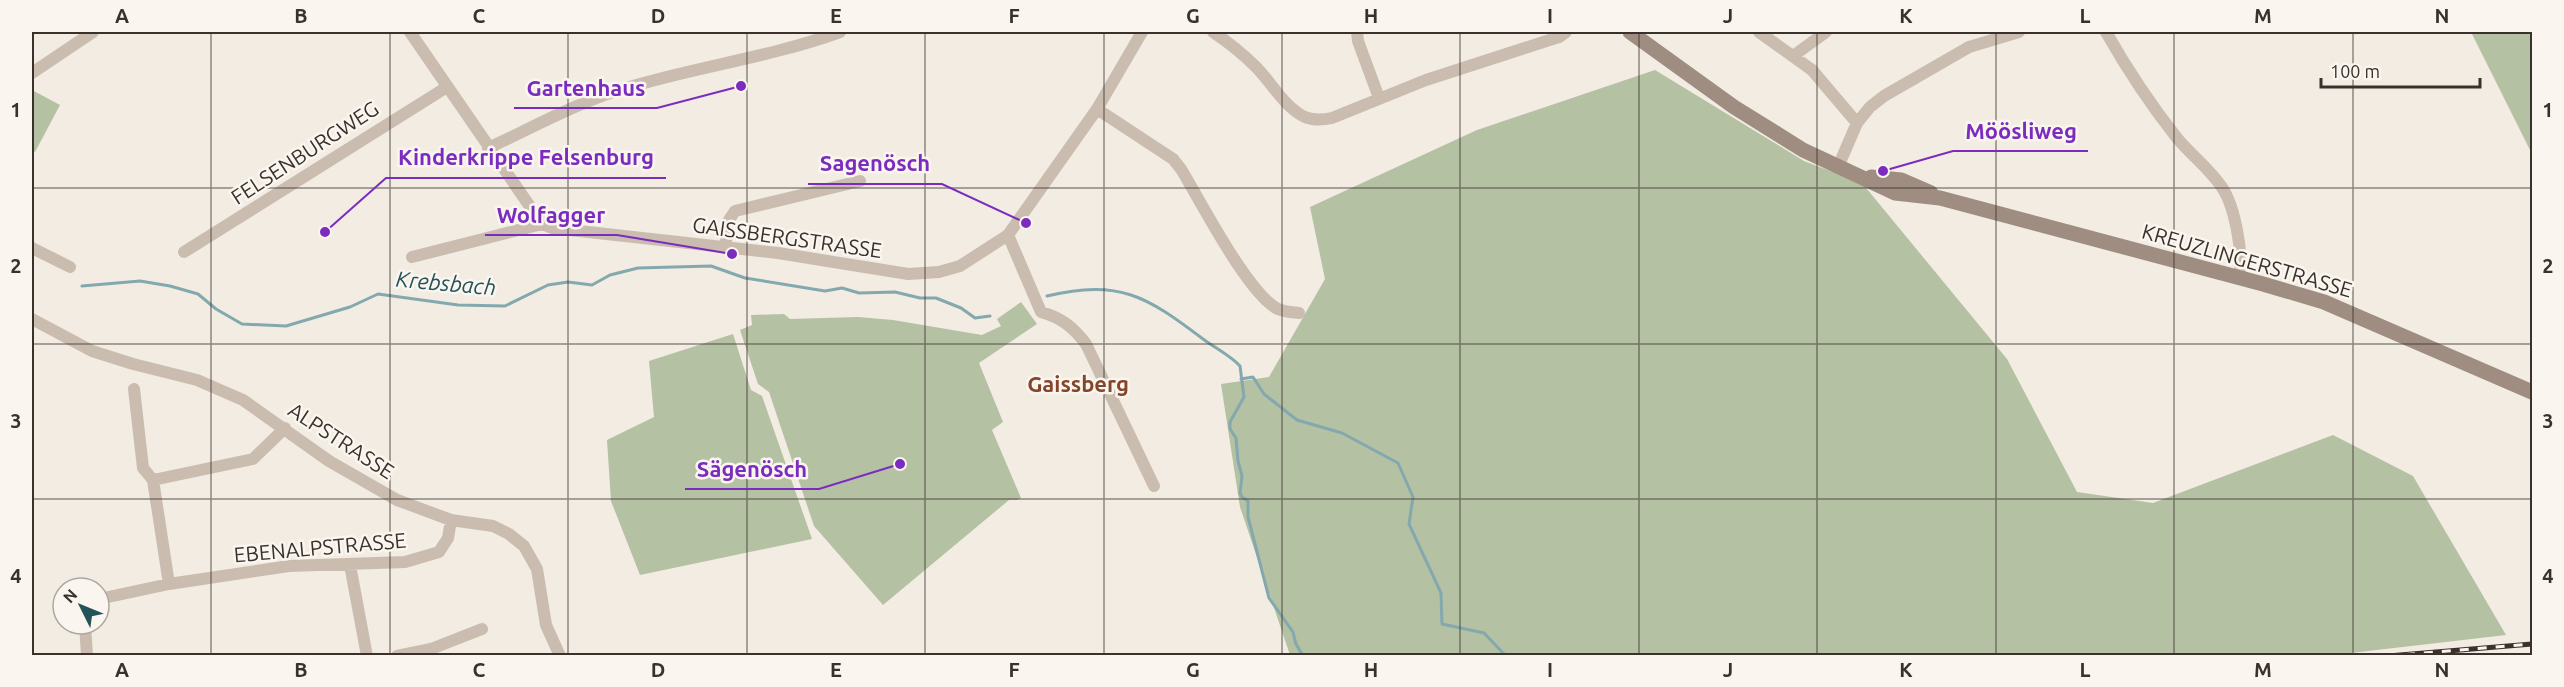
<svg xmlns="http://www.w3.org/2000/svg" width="2564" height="687" font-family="Ubuntu,sans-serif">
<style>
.green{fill:#b5c1a3}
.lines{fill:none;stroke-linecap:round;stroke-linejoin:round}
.stream{stroke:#83a9ae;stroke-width:3}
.street{stroke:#cabdaf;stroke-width:12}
.secondary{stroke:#9e8d80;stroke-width:15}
.rail-casing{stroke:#3a312c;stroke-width:5}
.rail{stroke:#faf6ef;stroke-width:3;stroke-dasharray:9;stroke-linecap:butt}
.grid{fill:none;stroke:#3a312c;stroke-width:1.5;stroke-opacity:0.55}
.labels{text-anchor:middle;stroke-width:5;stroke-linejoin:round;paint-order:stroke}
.street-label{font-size:21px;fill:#3a312c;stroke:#faf6ef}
.water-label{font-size:22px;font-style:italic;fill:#245259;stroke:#faf6ef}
.neighbourhood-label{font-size:22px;font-weight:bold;fill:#83462b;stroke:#faf6ef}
.leader{fill:none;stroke:#7b2cbf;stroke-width:2}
.callout-dot{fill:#7b2cbf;stroke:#faf6ef;stroke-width:2}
.callout-label{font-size:22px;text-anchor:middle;font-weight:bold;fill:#7b2cbf;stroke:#faf6ef;stroke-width:5;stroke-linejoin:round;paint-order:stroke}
.neatline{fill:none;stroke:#3a312c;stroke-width:2}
.grid-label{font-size:20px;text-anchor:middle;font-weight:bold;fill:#3a312c}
</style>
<rect width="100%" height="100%" fill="#f2ece2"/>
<path class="green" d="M2471 32H2532V154Z
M1655 70 1804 161 1862 183 2007 359 2077 492 2153 503 2333 435 2413 476 2506 635 2325 656 1290 655 1240 507 1221 384 1269 377 1325 279 1310 207 1477 130Z
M32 90 60 105 35 152 32 150Z
M1021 302 1037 324 979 363 1003 422 992 430 1021 498 1017 500H1009L883 605 814 526 769 392 758 384 740 330 752 325 751 315 784 314 790 319 858 317 893 320 982 335 1001 326 997 319Z
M733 334 751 390 762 396 812 539 640 575 611 501 607 440 654 417 649 361Z"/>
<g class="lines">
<path class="stream" d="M82 286 140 281 170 286 198 294 216 309 242 324 286 326 350 307 378 294 458 305 505 306 548 285 568 282 592 285 610 275 638 268 711 266 745 278 825 291 842 288 859 293 895 292 920 298H936L961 308 975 318 990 316
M1047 296C1120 279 1146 296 1203 339 1215 348 1231 356 1240 366L1244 397 1230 422V429L1236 438 1238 461 1242 476 1240 493 1242 497 1248 501V517L1269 598 1293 632 1296 644 1303 656
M1241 379 1253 377 1264 394 1297 420 1342 433 1398 463 1413 497 1409 524 1441 593 1442 624 1484 633 1504 654"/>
<path class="street" d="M410 32 542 224 552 228 778 253 908 274 939 272 960 266 1008 235 1097 109 1142 32
M1213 32C1228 42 1243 54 1256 67 1271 82 1285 108 1305 117 1314 121 1323 120 1332 118L1426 80 1559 37 1566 32
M1357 32 1358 41 1379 98
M1759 32 1812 70 1857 123
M2106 32C2127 69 2150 104 2177 138 2191 155 2211 170 2223 189 2235 208 2244 256 2239 278
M1793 56 1826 32
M32 73 93 32
M1097 109 1173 159 1181 169C1201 202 1246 290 1276 308 1283 312 1291 312 1299 313
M488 148C528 130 568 107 610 93 685 68 766 59 840 32
M1838 167 1857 123 1870 107 1884 96 1969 47 2019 32
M1008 235 1041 312C1062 318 1073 327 1086 344L1154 486
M32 248 70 267
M725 248 729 220 735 211 860 181
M184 252 447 87
M412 257 542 224
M32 319 92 351 133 364 197 380 243 400 329 461 397 500 451 520 493 526 509 534 524 546 537 569 546 625 560 656
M134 389 143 468 153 480 169 584
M153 480 253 459 285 428
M350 565 367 656
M99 599 169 584 289 566 405 562 439 552 448 538 451 520
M85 624 87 656
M397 656 431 649 482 629"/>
<path class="secondary" d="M1630 32 1734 107 1803 150 1895 193 1940 198 2263 284 2324 302 2532 392
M1871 177 1901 180 1931 193"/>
<defs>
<path id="rail" d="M2388 656 2532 644"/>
</defs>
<use href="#rail" class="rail-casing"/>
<use href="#rail" class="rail"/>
</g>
<path class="grid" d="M211 32V656M390 32V656M568 32V656M747 32V656M925 32V656M1104 32V656M1282 32V656M1460 32V656M1639 32V656M1817 32V656M1996 32V656M2174 32V656M2353 32V656M32 188H2532M32 344H2532M32 499H2532"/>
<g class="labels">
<g class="street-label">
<text transform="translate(305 153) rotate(-33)" y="7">FELSENBURGWEG</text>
<text transform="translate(787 238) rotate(8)" y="7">GAISSBERGSTRASSE</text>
<text transform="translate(2247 261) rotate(16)" y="7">KREUZLINGERSTRASSE</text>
<text transform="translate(341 441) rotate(33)" y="7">ALPSTRASSE</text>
<text transform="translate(320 548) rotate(-5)" y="7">EBENALPSTRASSE</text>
</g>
<g class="water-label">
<text transform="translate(446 283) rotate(5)" y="8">Krebsbach</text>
</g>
<g class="neighbourhood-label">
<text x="1078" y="392">Gaissberg</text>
</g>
</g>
<path class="leader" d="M741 86L657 108H514M1883 171L1953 151H2088M325 232L386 178H666M1026 223L942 184H808M732 254L617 235H485M900 464L819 489H685"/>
<g class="callout-dot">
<circle cx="741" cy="86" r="6"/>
<circle cx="1883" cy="171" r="6"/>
<circle cx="325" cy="232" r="6"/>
<circle cx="1026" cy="223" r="6"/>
<circle cx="732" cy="254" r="6"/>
<circle cx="900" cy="464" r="6"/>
</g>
<g class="callout-label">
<text x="586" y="96">Gartenhaus</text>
<text x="2021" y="139">Möösliweg</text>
<text x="526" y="165">Kinderkrippe Felsenburg</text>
<text x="875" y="171">Sagenösch</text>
<text x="551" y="223">Wolfagger</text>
<text x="752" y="477">Sägenösch</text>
</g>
<rect width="2564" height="687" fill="none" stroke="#faf6ef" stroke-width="66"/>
<g transform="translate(81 606) rotate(313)"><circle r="28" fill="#faf6ef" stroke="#ada7a1" stroke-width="1.5"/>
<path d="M0-4.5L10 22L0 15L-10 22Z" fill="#245259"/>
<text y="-9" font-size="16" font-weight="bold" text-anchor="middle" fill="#3a312c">N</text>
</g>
<path d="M2321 78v9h159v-9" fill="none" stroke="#3a312c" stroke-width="3"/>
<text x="2330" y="78" font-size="18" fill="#3a312c" stroke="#faf6ef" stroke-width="4.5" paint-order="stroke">100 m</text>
<rect x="33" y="33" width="2498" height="621" class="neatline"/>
<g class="grid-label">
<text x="122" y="23">A</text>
<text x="301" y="23">B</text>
<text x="479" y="23">C</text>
<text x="658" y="23">D</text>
<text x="836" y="23">E</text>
<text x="1014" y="23">F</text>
<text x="1193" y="23">G</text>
<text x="1371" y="23">H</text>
<text x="1550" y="23">I</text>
<text x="1728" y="23">J</text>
<text x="1906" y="23">K</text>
<text x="2085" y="23">L</text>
<text x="2263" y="23">M</text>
<text x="2442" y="23">N</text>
<text x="16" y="117">1</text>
<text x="2548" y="117">1</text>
<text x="16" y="273">2</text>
<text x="2548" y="273">2</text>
<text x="16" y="428">3</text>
<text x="2548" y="428">3</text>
<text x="16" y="583">4</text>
<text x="2548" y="583">4</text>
<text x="122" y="677">A</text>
<text x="301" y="677">B</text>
<text x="479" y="677">C</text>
<text x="658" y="677">D</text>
<text x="836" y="677">E</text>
<text x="1014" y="677">F</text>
<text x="1193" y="677">G</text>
<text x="1371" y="677">H</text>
<text x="1550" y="677">I</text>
<text x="1728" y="677">J</text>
<text x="1906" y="677">K</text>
<text x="2085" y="677">L</text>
<text x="2263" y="677">M</text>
<text x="2442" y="677">N</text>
</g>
</svg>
